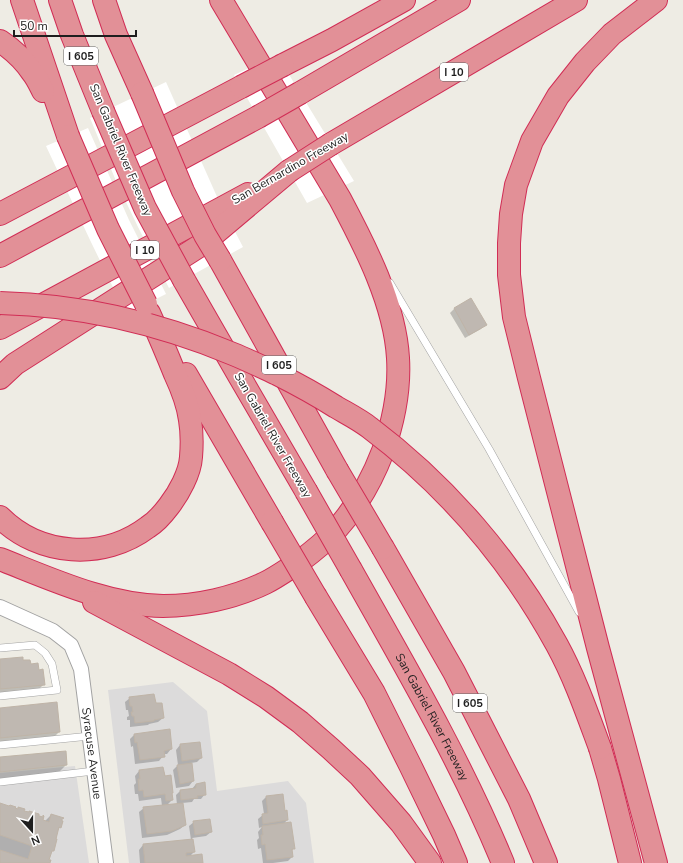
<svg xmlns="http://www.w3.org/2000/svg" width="683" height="863" font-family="'Nunito Sans',sans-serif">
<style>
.residential{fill:#dcdbdb}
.pier{fill:#fff}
.shadow{fill:#0003}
.building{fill:#bfb8b1;stroke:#bfb4a7}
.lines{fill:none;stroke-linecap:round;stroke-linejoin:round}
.service-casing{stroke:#a2a2a2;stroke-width:8}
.minor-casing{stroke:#a2a2a2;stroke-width:16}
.motorway-casing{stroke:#d12d55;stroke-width:24}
.service{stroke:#fff;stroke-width:7}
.minor{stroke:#fff;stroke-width:14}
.motorway{stroke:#e29097;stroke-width:22}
.motorway-bridge-casing{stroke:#d12d55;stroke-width:24;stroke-linecap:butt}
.motorway-bridge{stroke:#e29097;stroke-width:22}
.labels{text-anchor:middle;stroke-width:3;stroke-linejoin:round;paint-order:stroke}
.shield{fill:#fff;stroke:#626262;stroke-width:1}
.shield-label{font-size:11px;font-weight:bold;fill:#1e1e1e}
.street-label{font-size:12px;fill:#1e1e1e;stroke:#fff}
</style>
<rect width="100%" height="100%" fill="#eeece4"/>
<path class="residential" d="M173 682 207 711 217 791 288 781 306 803 314 863H129L108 690Z
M75 766 89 863H0V773Z"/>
<path class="pier" d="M277 55 354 181 307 203 234 75Z
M166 82 218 199 243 247 169 288 138 227 116 181 90 118Z
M88 128 129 220 166 294 126 314 90 240 46 146Z"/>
<path class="shadow" d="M470 299 485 324 481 329 465 338 450 313 454 309Z
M0 660 22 662 30 665 38 671 44 684 35 693 0 697Z
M130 698 155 704 163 718 158 722 149 724 148 725 130 727V720H127V717L129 716 128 710H126L125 702Z
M0 709 59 732 50 741 0 746Z
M134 735 171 749 167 754H163V756L159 761 135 764 133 746 131 747 130 739Z
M180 745 201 758 197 762 191 763 193 781 189 786 176 788 173 770 178 765 176 750Z
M0 758 66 765 57 774 0 779Z
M163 768 172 800 166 806 177 805 176 795 181 790 192 789 196 784 205 794 201 799H194L192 802 182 803 185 825 180 829 167 835 142 838 139 812 144 808 162 806 161 798 139 801 138 794H135L134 785 136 783 135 776 139 771Z
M266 797 287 820 283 825 294 848 291 851 292 857 288 861 273 863H263L261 848 258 849 257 840 259 838 258 832 262 827 259 828 258 819 264 814 262 801Z
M0 804 17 810 19 808 23 811 38 816 42 821H45L51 815 60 827 58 830 53 850 51 852 48 861 49 863H0Z
M194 822 211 832 206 836 192 838 194 852 189 857 202 863H140L139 850 143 845 191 840 189 826Z"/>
<path class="building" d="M471 298 487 325 469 335 454 308Z
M23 657V660H30L31 664 38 663 39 670 43 669 45 685 0 689V659Z
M154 694 156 703H162L164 718 154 720V721L135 723 134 716H132L131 712H133L132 706H130L129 697Z
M57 702 60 732 0 738V708Z
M170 729 172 749 164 751 165 757 140 760 137 742 135 743 134 734Z
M200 742 202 758 182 761 180 744Z
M66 751 67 765 0 772V757Z
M192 763 194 781 180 784 177 765Z
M163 767 165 776 171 775 173 793H172L173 800 166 801 165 794 144 797 143 790 139 791 138 779H140L139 770Z
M205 782 206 795 197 796 198 798 181 800 180 790 196 788V784Z
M283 794 285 811 287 810 288 820 263 824 262 814 268 813 266 796Z
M0 803 9 806 10 805 16 807 15 808 18 809V807L25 809 24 811 29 812V811L39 814V816L43 817V815L44 816 43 820 49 822 51 814 64 818 62 819V821H63L61 828 59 827 56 839H57L54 851H52L49 860H51L50 863H0V850L28 859 32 846 0 835Z
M183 803 186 825 172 831 147 834 143 807Z
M210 819 212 832 195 835 193 821Z
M291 822 295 849H292L293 857 267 860 265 844 262 845 261 835H263L262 826Z
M193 839 195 852 186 853V856L202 854 203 863H145L143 844Z"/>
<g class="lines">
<defs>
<path id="service" d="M390 283 489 449 579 612
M0 648 35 645 45 653 52 664 57 690 0 696
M0 745 90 736
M0 782 94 771"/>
<g id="minor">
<path id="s1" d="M0 607 53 631 71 645 81 669 106 863"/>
</g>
<g id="motorway">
<path d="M22 0 68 136"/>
<path d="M60 0 72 35 103 111"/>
<path d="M104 0 116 35 142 93"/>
<path d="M0 41C12 49 24 60 32 72 37 78 40 85 43 91"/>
<path d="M283 65 332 40 404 0"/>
<path d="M300 93 459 0"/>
<path d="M331 144 576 0"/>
<path d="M0 214 241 87"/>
<path d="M0 256 258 117"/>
<path d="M220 260 337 470"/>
<path d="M184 280 238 374 306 491"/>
<path d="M0 328 248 194"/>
<path d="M186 374 272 522"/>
<path d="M0 378 15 364 40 348 201 245 289 171"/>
<path d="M0 517C39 556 103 561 148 527 156 522 163 514 169 506 179 493 190 473 191 457 192 445 192 432 190 420 188 404 182 389 175 374 167 354 158 333 149 313"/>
<path d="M383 548 454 672 519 799 546 863"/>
<path d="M0 559C51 579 107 605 163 606 197 606 234 598 265 583 277 577 288 569 299 562 311 553 324 543 335 531 356 508 372 480 383 451 394 420 400 391 398 358 395 304 365 246 340 199L221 0"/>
<path id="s2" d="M351 570C405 666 461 761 503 863"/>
<path d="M316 597 374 693 410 765 444 835 456 863"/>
<path d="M94 602 229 674 266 697 300 722 331 749 360 776 401 823 430 863"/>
<path d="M600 748 609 779 630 863"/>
<path d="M656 863 598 648 529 378 514 317 509 275V243L511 214 516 185 532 141 558 96 585 62 612 34 656 0"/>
</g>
</defs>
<use href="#service" class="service-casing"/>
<use href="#minor" class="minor-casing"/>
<use href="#motorway" class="motorway-casing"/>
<use href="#service" class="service"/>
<use href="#minor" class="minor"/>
<use href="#motorway" class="motorway"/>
<defs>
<path id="motorway-bridge" d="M241 87 283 65
M142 93 183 191 205 235 220 260
M103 111 145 208 184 280
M258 117 300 93
M68 136 108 229 146 304
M289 171 331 144
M0 303C80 305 159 323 233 354 248 360 262 367 277 374 297 384 317 395 336 407 348 414 360 420 370 428 447 486 511 561 557 645 575 678 587 713 600 748
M337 470 383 548
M306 491 351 570
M272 522 316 597"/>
</defs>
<use href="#motorway-bridge" class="motorway-bridge-casing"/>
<use href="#motorway-bridge" class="motorway-bridge"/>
</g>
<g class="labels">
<g class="shield">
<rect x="64" y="47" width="34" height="18" rx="3"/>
<rect x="440" y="63" width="28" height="18" rx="3"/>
<rect x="131" y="241" width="28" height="18" rx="3"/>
<rect x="262" y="356" width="34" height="18" rx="3"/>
<rect x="453" y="694" width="34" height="18" rx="3"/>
</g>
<g class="shield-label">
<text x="81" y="60">I 605</text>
<text x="454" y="76">I 10</text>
<text x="145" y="254">I 10</text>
<text x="279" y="369">I 605</text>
<text x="470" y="707">I 605</text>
</g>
<g class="street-label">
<text transform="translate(121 150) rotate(67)" y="4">San Gabriel River Freeway</text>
<text transform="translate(290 168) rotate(-30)" y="4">San Bernardino Freeway</text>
<text transform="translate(273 435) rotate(60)" y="4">San Gabriel River Freeway</text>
<text dy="4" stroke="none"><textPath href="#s2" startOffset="168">San Gabriel River Freeway</textPath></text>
<text dy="4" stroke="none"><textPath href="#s1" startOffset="192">Syracuse Avenue</textPath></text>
</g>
</g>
<g transform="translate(32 831) rotate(159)" stroke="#ffffff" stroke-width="3" paint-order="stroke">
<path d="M0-3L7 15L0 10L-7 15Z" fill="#1e1e1e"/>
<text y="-6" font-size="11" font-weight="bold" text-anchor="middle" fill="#1e1e1e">N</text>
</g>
<path d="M14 30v6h122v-6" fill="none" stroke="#1e1e1e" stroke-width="2"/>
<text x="20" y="30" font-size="12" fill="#1e1e1e" stroke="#ffffff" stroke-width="3" paint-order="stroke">50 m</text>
</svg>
